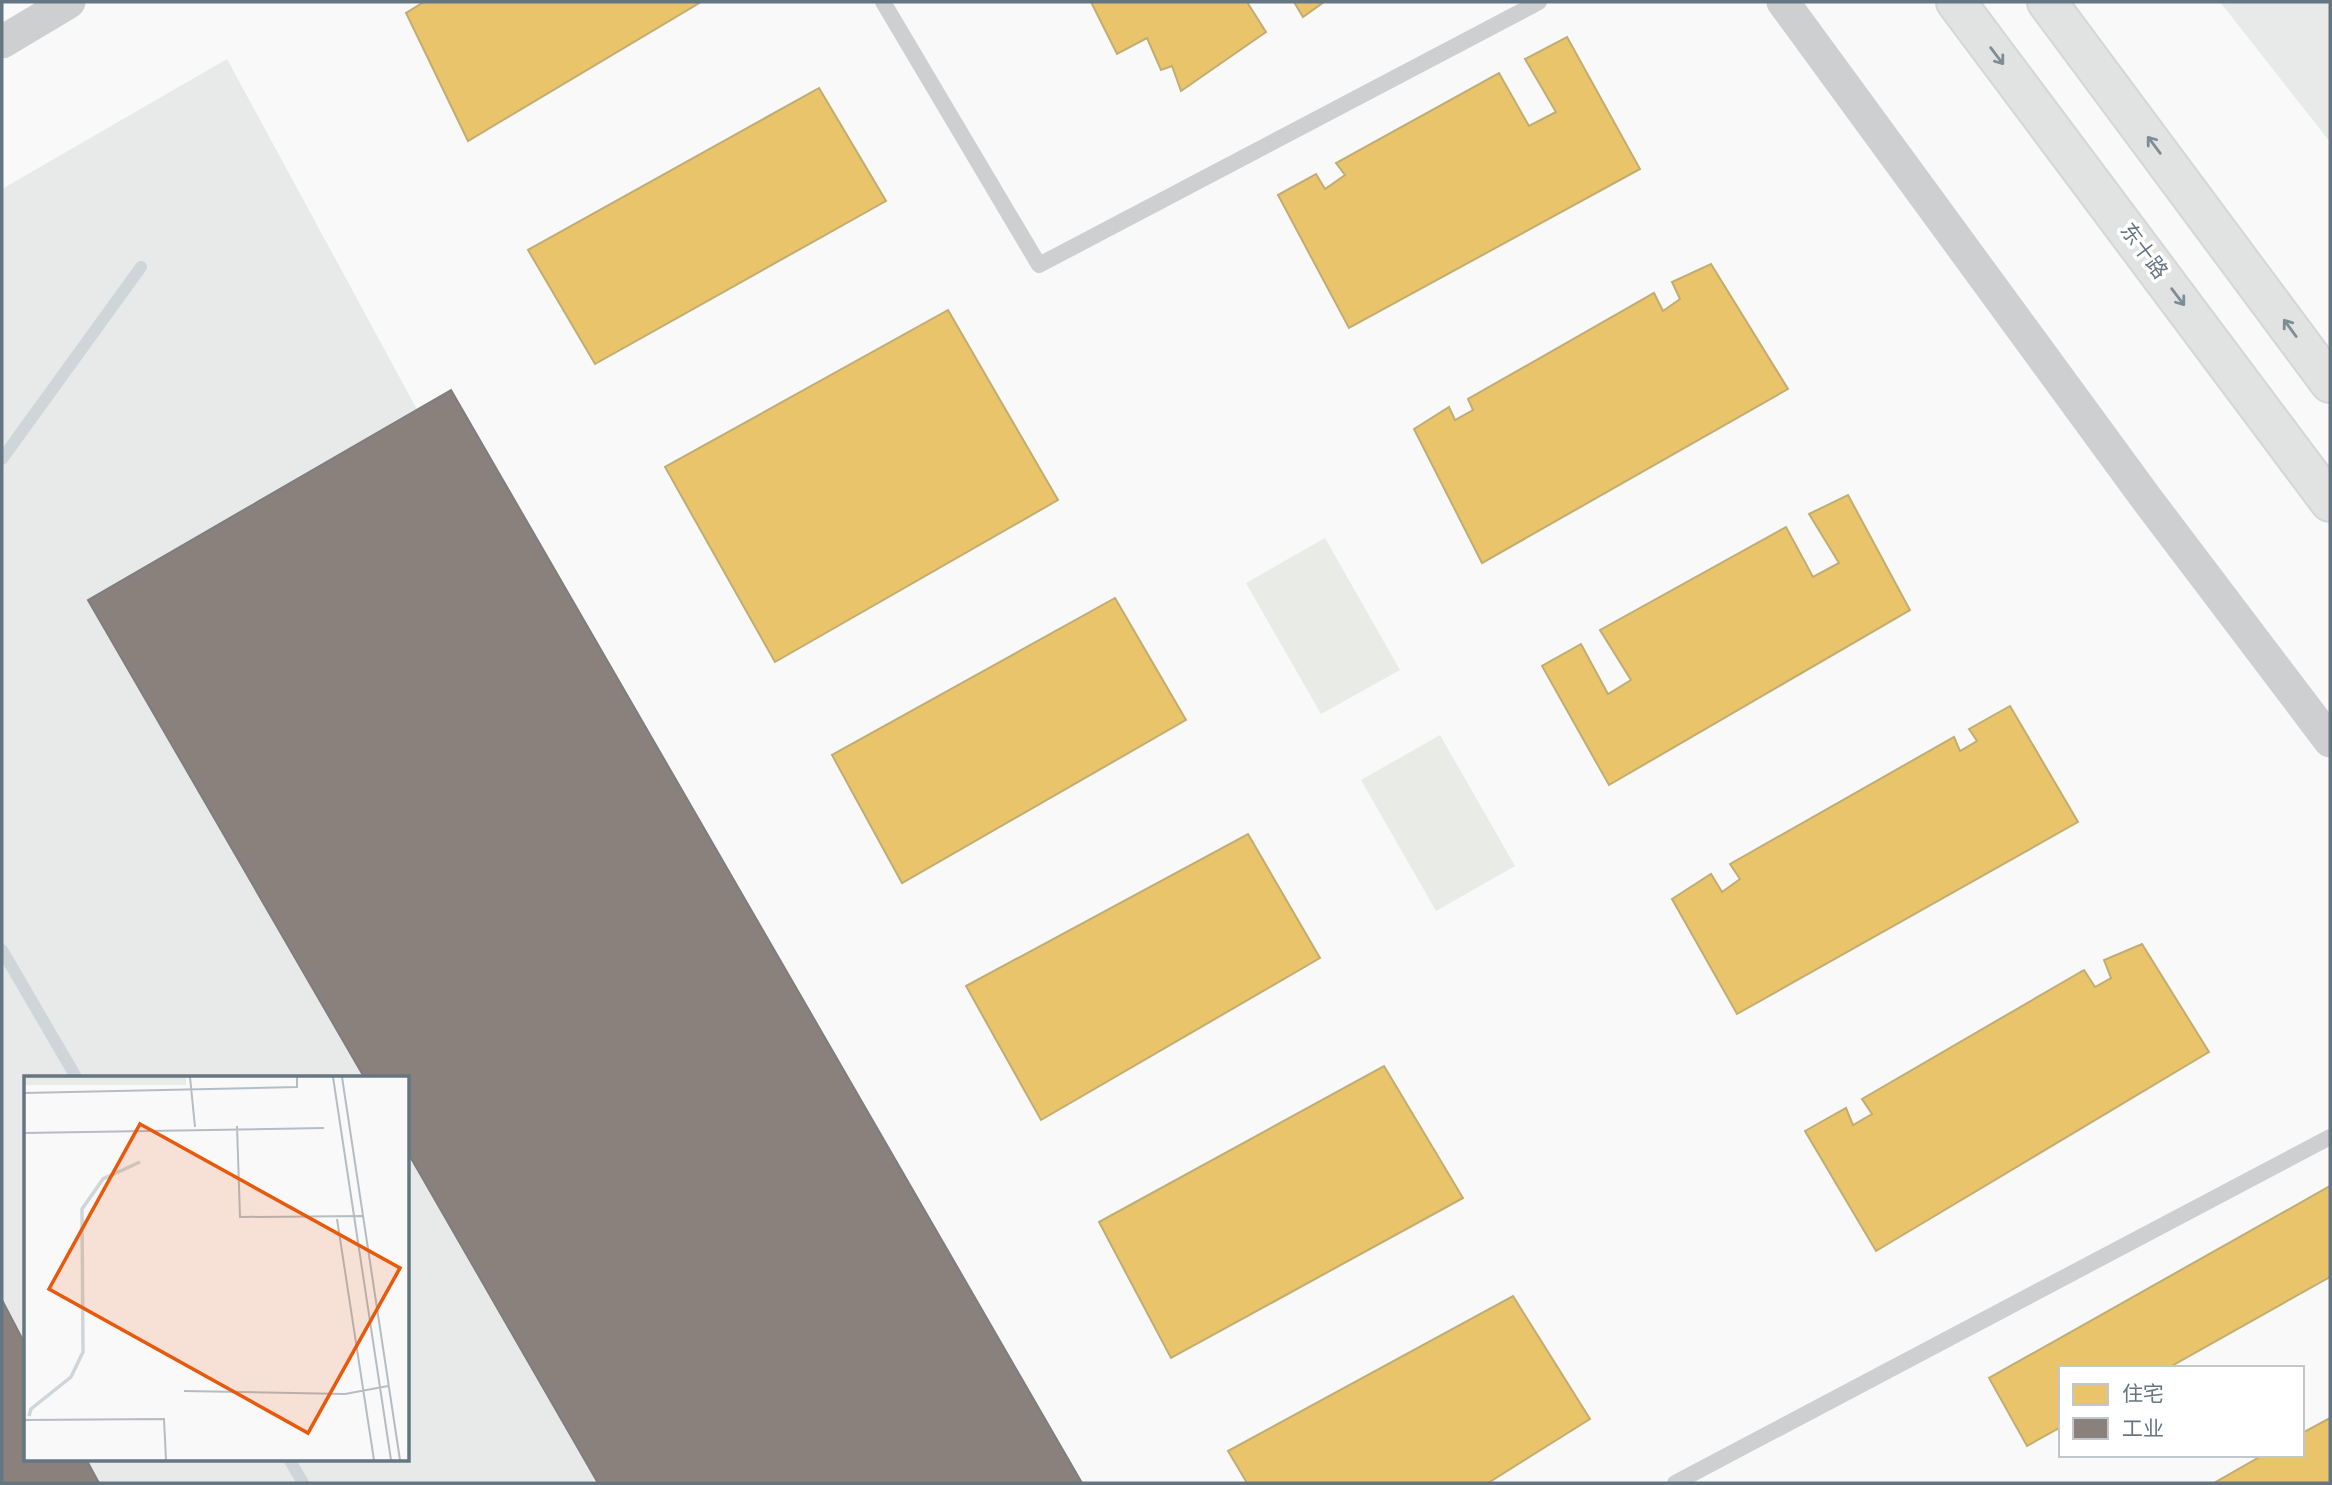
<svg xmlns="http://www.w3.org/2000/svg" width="2332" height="1485" font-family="'Alegreya Sans','Noto Sans SC',sans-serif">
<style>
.built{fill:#e8e9e9;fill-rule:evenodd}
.green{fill:#e8ebe6}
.homes{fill:#e9c46a;stroke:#c1ad72;stroke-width:2}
.industry{fill:#8a817c;stroke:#7f7e7e;stroke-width:2}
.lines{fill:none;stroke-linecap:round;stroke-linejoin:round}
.stream{stroke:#ced6d9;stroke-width:12}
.primary-casing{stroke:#d5d6d7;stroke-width:42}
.service{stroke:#cecfd0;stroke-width:16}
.minor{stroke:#cecfd0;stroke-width:33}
.primary{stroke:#e1e2e2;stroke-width:38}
.oneway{stroke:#7e8c96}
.labels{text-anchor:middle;stroke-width:7;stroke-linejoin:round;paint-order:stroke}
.street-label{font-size:21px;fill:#657683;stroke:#fff}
.inset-river{fill:none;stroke:#ced6d9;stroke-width:3.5}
.inset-road{fill:none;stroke:#b5bdc3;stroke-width:2}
.view{fill:#e8590c;fill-opacity:0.15;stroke:#e8590c;stroke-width:3.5}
.inset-edge{fill:none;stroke:#657683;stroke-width:3.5}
</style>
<rect width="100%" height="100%" fill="#f9f9f9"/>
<path class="built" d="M2220 2H2330V142Z
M227 59 999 1483H2V189ZM26 1077H408V1459H26Z"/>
<path class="green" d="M1325 538 1400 670 1321 714 1246 583Z
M1440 735 1515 866 1436 911 1361 780Z"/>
<path class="homes" d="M424 2H701L468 141 406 13Z
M1091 2H1247L1266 32 1181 91 1172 66 1161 70 1147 38 1117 54Z
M1294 2H1324L1303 17Z
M1567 37 1640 169 1349 328 1278 195 1316 174 1325 189 1345 175 1336 163 1499 73 1529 126 1556 112 1525 59Z
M819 88 886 201 595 364 528 250Z
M1711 264 1788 389 1482 563 1414 429 1449 407 1455 420 1473 410 1468 399 1654 293 1663 311 1680 299 1672 282Z
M948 310 1058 500 775 662 665 467Z
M1848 495 1910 610 1609 785 1542 666 1581 644 1608 694 1631 680 1600 630 1786 527 1813 577 1839 563 1809 514Z
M1115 598 1186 720 902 883 832 755Z
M2010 706 2078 822 1737 1014 1672 899 1711 874 1722 892 1740 879 1730 864 1954 737 1960 751 1977 741 1969 729Z
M1248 834 1320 958 1041 1120 966 986Z
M2142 944 2209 1052 1876 1251 1805 1131 1846 1108 1853 1125 1872 1114 1862 1099 2084 970 2095 987 2111 978 2104 960Z
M1384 1066 1463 1198 1171 1358 1099 1222Z
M2330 1186V1277L2168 1368H2061V1427L2027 1446 1989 1378Z
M1513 1296 1590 1419 1488 1483H1247L1228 1451Z
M2330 1418V1483H2214L2263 1455H2302V1433Z"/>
<path class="industry" d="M451 390 1082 1483H598L408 1153V1077H364L88 600Z
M2 1300 26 1346V1459H86L99 1483H2Z"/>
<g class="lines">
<path class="stream" d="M2 459 141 267
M2 950 76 1077
M289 1459 303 1483"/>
<defs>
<path id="primary" d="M1956 2 2330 502
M2047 2 2330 383"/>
</defs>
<use href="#primary" class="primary-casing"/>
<path class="service" d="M883 2 1039 265 1539 2
M1675 1483 2330 1137"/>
<path class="minor" d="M1783 2 2146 498 2330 741
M2 42 69 2"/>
<use href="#primary" class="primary"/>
</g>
<defs><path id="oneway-shaft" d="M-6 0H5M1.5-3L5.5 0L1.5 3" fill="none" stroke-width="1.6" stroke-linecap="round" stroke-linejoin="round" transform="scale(1.75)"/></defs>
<g class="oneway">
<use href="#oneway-shaft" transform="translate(1997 56) rotate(53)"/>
<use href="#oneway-shaft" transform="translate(2154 145) rotate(-127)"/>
<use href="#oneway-shaft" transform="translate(2178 297) rotate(53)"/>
<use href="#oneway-shaft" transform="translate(2290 328) rotate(-126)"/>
</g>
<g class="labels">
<g class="street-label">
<text transform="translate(2144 251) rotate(53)" y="7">东十路</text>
</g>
</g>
<g transform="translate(24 1076)">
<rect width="385" height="385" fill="#f9f9f9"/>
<path d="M0 1H162V9H0Z" fill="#e8ebe6"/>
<path class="inset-river" d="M5 340 7 333 47 301 59 276 58 133 79 103 116 86"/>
<path class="inset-road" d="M166 1 171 51M309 1 367 384M318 1 376 384M0 17 273 11V1M213 50 216 141 340 140M0 57 300 52M313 143 350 384M160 315 321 318 364 310M0 344 140 343 142 384"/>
<path class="view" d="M116 48 376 192 284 357 25 213Z"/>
<rect width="385" height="385" class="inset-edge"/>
</g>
<rect width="2332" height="1485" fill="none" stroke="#657683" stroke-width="7"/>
<rect x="2059" y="1366" width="245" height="91" fill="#ffffff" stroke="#c1c8cd" stroke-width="2"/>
<rect x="2073" y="1384" width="35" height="21" fill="#e9c46a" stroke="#c1c8cd" stroke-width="2"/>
<text x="2122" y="1401" font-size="21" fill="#657683">住宅</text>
<rect x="2073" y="1418" width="35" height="21" fill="#8a817c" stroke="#c1c8cd" stroke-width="2"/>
<text x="2122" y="1436" font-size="21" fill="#657683">工业</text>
</svg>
